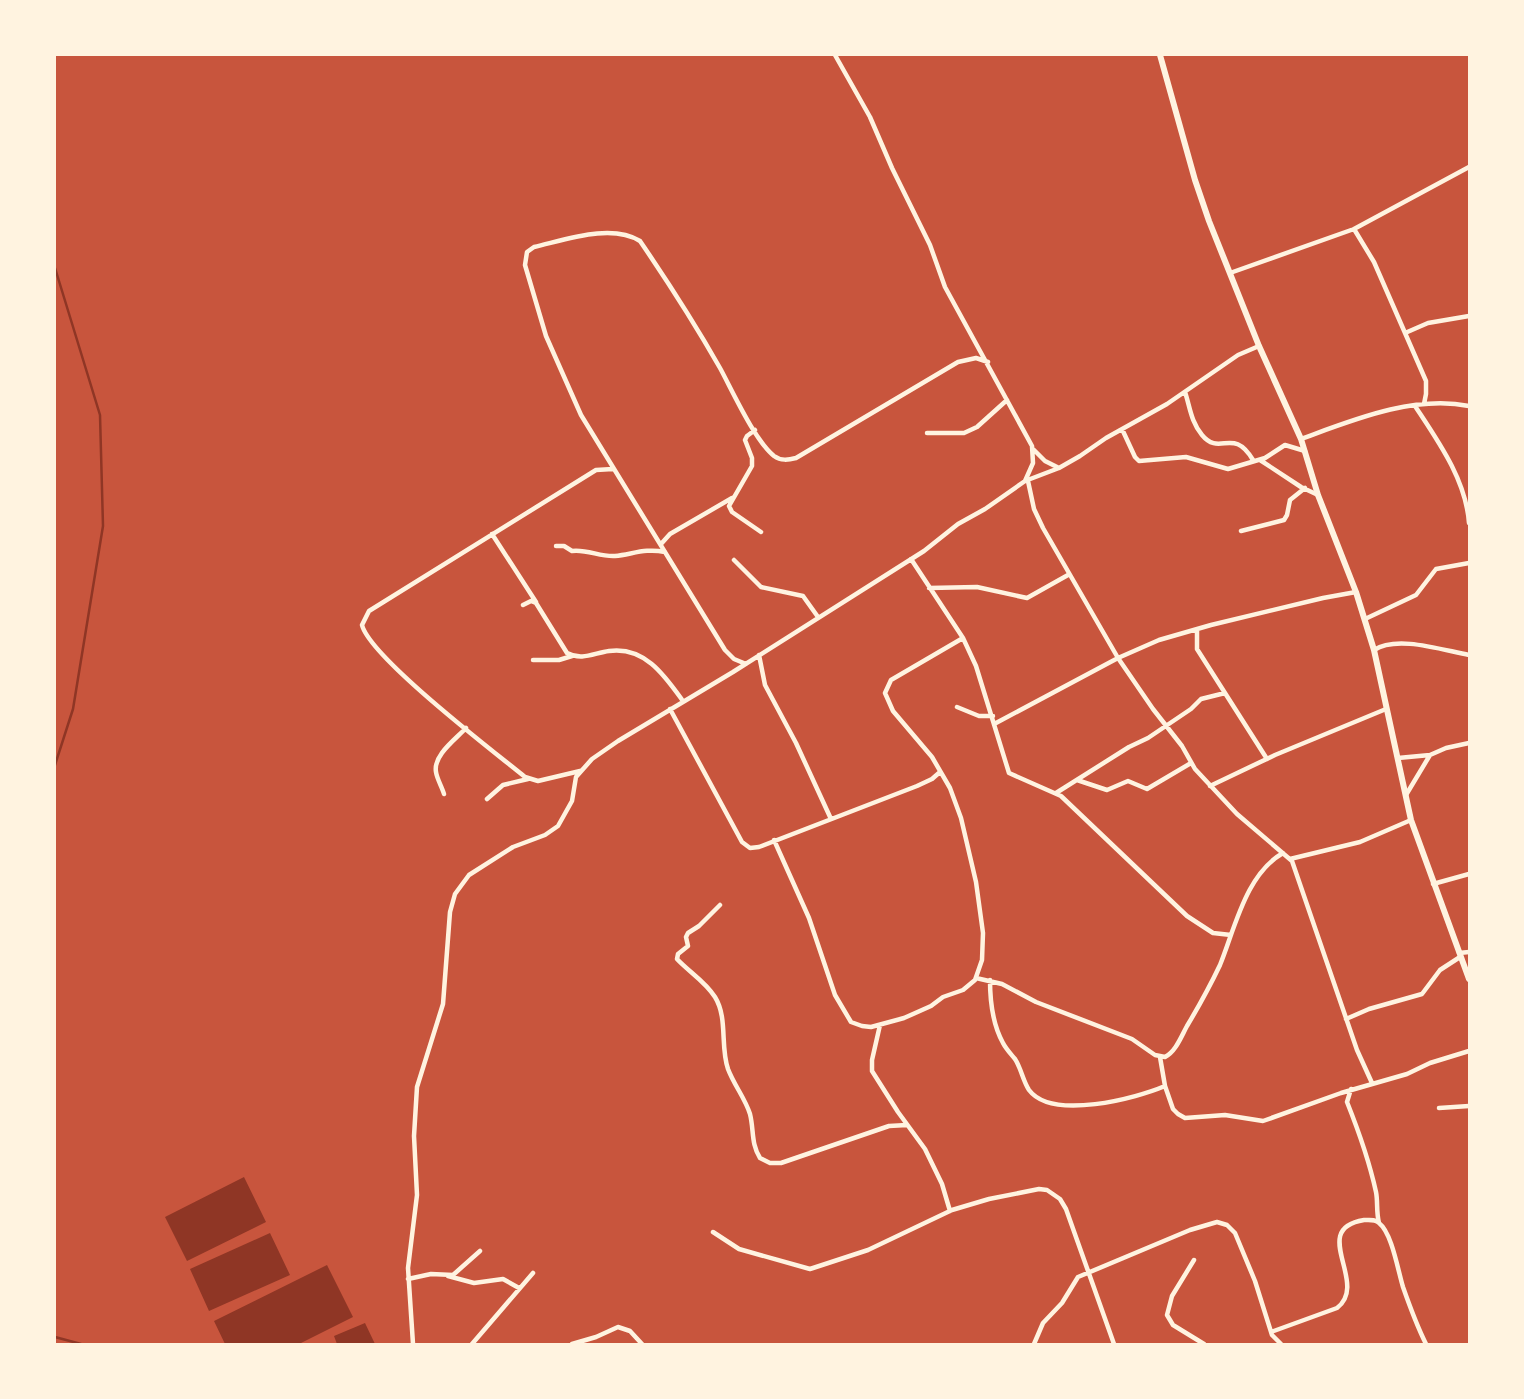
<svg xmlns="http://www.w3.org/2000/svg" width="1524" height="1399" font-family="'Space Grotesk',sans-serif">
<style>
.water{fill:#8f3625}
.lines{fill:none;stroke-linecap:round;stroke-linejoin:round}
.stream{stroke:#8f3625;stroke-width:2.5}
.minor{stroke:#fff3e0;stroke-width:4.5}
.secondary{stroke:#fff3e0;stroke-width:6}
</style>
<rect width="100%" height="100%" fill="#c8553d"/>
<path class="water" d="M244 1177 266 1222 187 1261 165 1217Z
M270 1233 290 1275 209 1311 190 1269Z
M327 1265 353 1317 299 1344H225L214 1321Z
M365 1323 375 1344H337L334 1336Z"/>
<g class="lines">
<path class="stream" d="M55 268 100 415 103 526 73 709 55 765
M55 1337 81 1344"/>
<path class="minor" d="M835 55 870 117 892 168 930 245 945 287 1032 446 1033 463 1025 481
M1354 229 1374 262 1426 381V394L1424 404
M1230 273 1354 229 1469 167
M1405 333 1428 323 1469 316
M1185 392C1190 407 1191 422 1202 435 1220 457 1233 426 1253 460
M1415 406C1438 441 1466 480 1469 523
M1122 429 1135 457 1139 461 1186 457 1228 469 1265 458 1285 445 1305 451
M755 430 747 436 745 440 752 458V466L729 506 732 512 761 532
M927 433H964L977 427 1007 400
M1301 439C1353 420 1413 395 1469 406
M1034 450 1045 461 1059 468
M1260 460 1301 487 1318 495
M1028 481 1034 509 1043 528 1118 658 1153 709 1182 746 1195 769 1237 814 1292 861 1357 1050 1372 1083
M1241 531 1284 520 1287 515 1290 500 1305 488
M492 534 536 602
M661 544 670 534 732 498
M556 546H564L572 551C587 549 600 557 615 556 633 554 646 548 665 552
M911 559 963 638 976 666 1009 773 1061 796 1187 916 1213 933 1231 935
M734 560 761 587 803 596 818 617
M929 588 977 587 1027 598 1068 575
M523 605 531 601 536 603 567 653C582 661 594 653 609 651 645 646 665 676 683 701
M1365 619 1416 595 1436 569 1469 563
M1197 629V649L1267 759
M1374 650C1397 635 1442 650 1469 655
M759 655 765 685 796 743 831 819
M533 660H559L572 656
M746 664 734 659 725 650 581 415 546 336 525 265 527 252 534 247C565 240 611 223 640 241 668 282 695 324 720 368 732 390 755 441 774 456 781 461 788 460 796 458L958 362 976 358 988 362
M957 707 979 716H993
M670 709 742 842 750 848 759 847 917 786 932 779 940 772
M996 723 1118 658 1159 640 1211 625 1323 598 1356 592
M1398 758 1430 755
M580 771 538 781 525 777C493 751 370 657 362 625L369 611 596 470 613 469
M1077 780 1107 790 1128 781 1147 789 1191 763
M1210 786 1275 755 1386 709
M1056 793 1129 747 1148 738 1191 709 1201 699 1225 693
M444 794C442 787 437 779 436 772 433 755 456 739 466 728
M1406 795 1430 755 1446 748 1469 743
M487 799 503 785 528 779
M774 840 809 918 835 995 851 1022 862 1026 871 1027 904 1018 931 1006 943 997 963 990 975 980 982 960 983 933 976 882 961 818 950 788 932 757 893 711 885 693 891 680 963 638
M1290 859 1360 842 1411 820
M1433 884 1469 874
M720 905 699 926 688 933 686 937 688 946 678 954 677 959C689 972 705 981 715 997 728 1018 720 1046 728 1069 734 1085 745 1098 750 1114 754 1130 751 1144 760 1158L770 1163H781L889 1126 907 1125
M1459 953 1469 952
M976 978 1002 984 1036 1002 1132 1039 1155 1055 1165 1057C1176 1051 1181 1037 1187 1026 1199 1006 1210 986 1220 965 1235 928 1246 874 1283 853
M990 980C990 1001 993 1025 1003 1043 1006 1049 1011 1054 1015 1059 1021 1068 1023 1081 1029 1090 1052 1121 1137 1098 1165 1086
M1346 1019 1369 1009 1422 994 1440 970 1460 957
M880 1025 872 1060V1071L898 1112 925 1149 942 1184 950 1211
M1160 1057 1165 1086 1173 1109 1178 1114 1185 1118 1225 1115 1263 1121 1341 1093 1407 1074 1430 1063 1469 1051
M1351 1089 1347 1102C1359 1132 1369 1160 1376 1192 1378 1202 1376 1211 1379 1223
M1439 1108 1469 1106
M713 1232 739 1249 810 1269 868 1250 952 1210 989 1199 1039 1189 1047 1190 1060 1199 1066 1209 1114 1344
M1194 1260 1172 1296 1167 1315 1173 1325 1204 1344
M448 1276 474 1283 503 1279 519 1288
M408 1279 431 1274 453 1275 480 1251
M1271 1332 1337 1308C1370 1283 1308 1229 1364 1220 1370 1220 1375 1219 1379 1223 1392 1233 1398 1271 1403 1287 1410 1307 1417 1326 1426 1344
M413 1344 408 1268 417 1195 414 1136 417 1087 443 1004 450 912 455 894 469 875 513 847 545 835 558 826 572 801 576 777 592 759 618 741 733 672 924 551 958 524 985 509 1025 481 1059 468 1080 456 1106 438 1167 404 1238 355 1259 346
M472 1344 533 1273
M572 1344 596 1337 618 1327 630 1331 642 1344
M1034 1344 1043 1323 1062 1303 1078 1277 1190 1230 1217 1222 1227 1225 1235 1233 1255 1281 1272 1335 1281 1344"/>
<path class="secondary" d="M1160 55 1195 180 1209 221 1259 346 1301 439 1318 495 1356 592 1374 650 1411 820 1469 979"/>
</g>
<rect width="1524" height="1399" fill="none" stroke="#fff3e0" stroke-width="112"/>
</svg>
